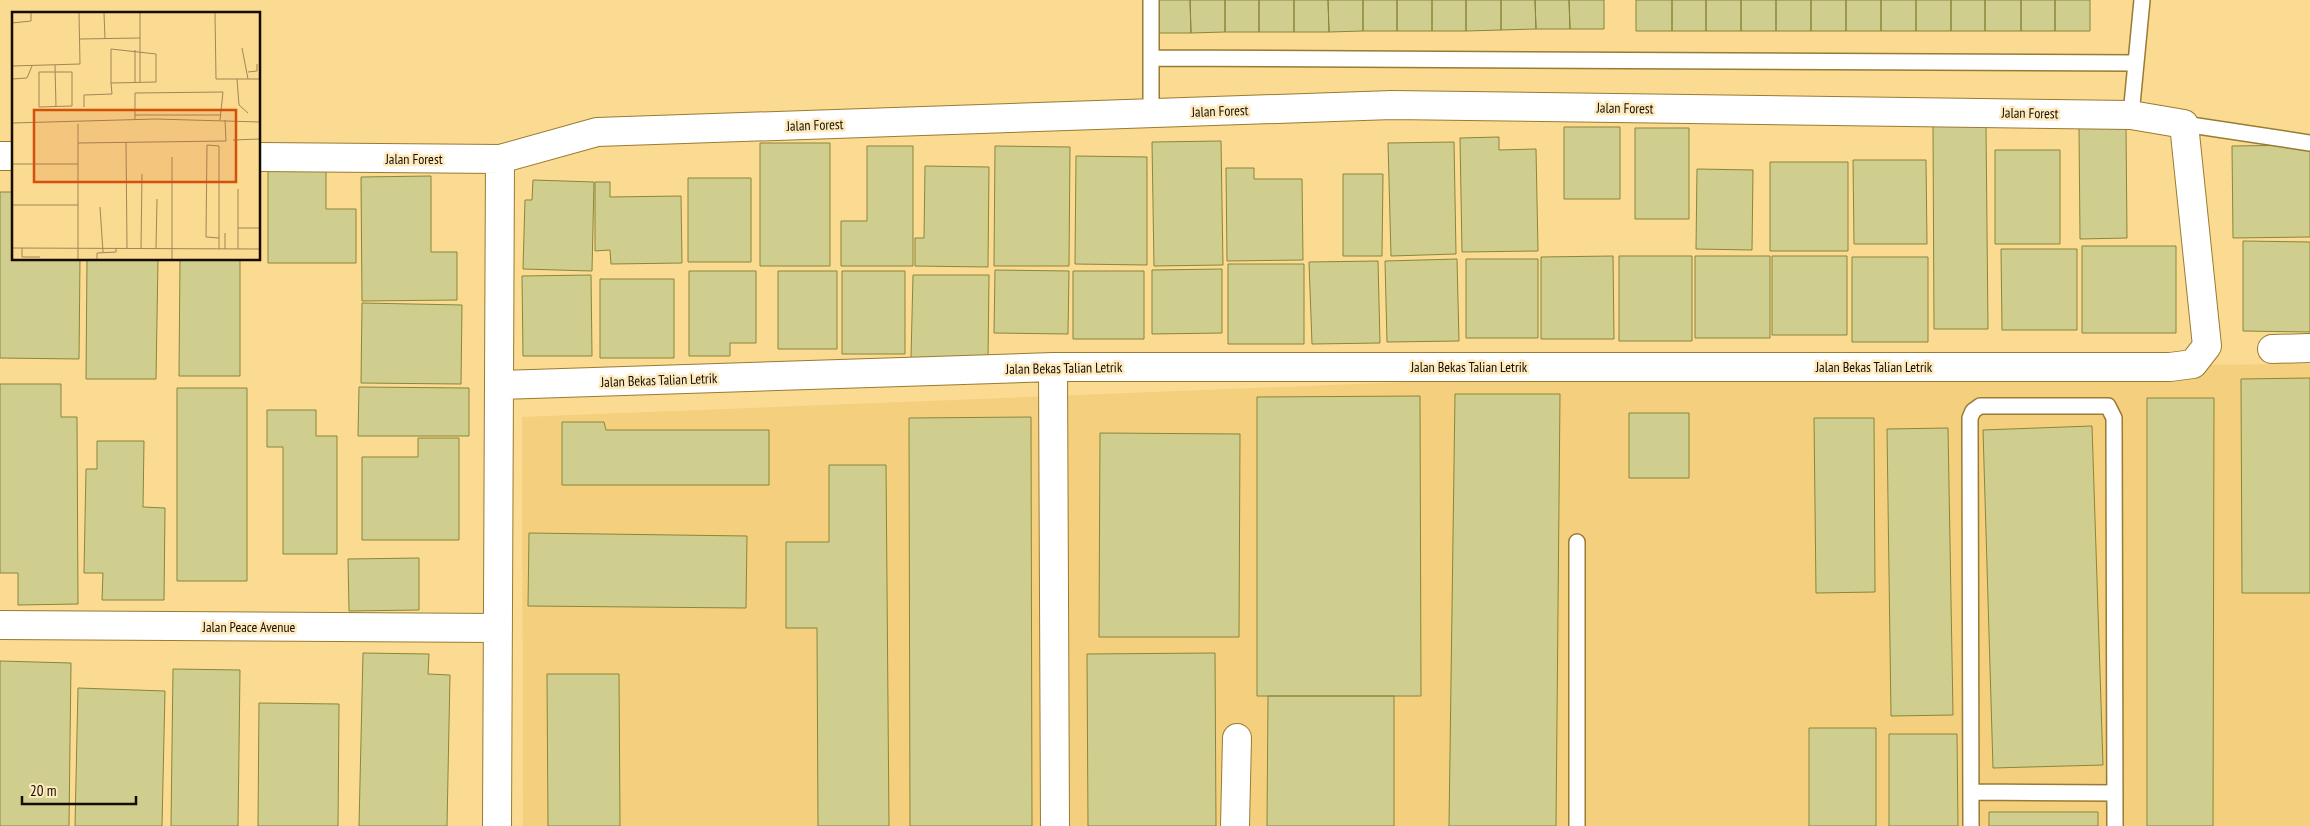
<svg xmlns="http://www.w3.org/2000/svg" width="2310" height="826" font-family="'PT Sans Narrow',sans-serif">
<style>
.built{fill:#f3cf7e}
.building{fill:#d0ce8f;stroke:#8a863a}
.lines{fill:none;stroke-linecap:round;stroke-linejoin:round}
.service-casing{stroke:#997b32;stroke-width:18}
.minor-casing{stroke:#997b32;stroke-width:30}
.service{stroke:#fff;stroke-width:15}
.minor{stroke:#fff;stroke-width:28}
.labels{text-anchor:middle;stroke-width:5;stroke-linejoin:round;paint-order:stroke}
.street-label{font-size:14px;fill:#160d00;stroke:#fdeabf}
.inset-road{fill:none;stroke:#9f8857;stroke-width:1}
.view{fill:#d3510b;fill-opacity:0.15;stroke:#d3510b;stroke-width:2.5}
.inset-edge{fill:none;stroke:#160d00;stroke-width:2.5}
</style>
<rect width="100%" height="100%" fill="#fbda91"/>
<path class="built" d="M2310 364V826H523L522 417 1787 367Z"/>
<path class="building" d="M1156 0H1190L1191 33H1156Z
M1190 0H1225V32L1191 33Z
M1225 0H1259V32H1225Z
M1259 0H1294V32H1259Z
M1294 0H1328L1329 32H1294Z
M1328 0H1363V31L1329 32Z
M1363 0H1397V31H1363Z
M1397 0H1432V31H1397Z
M1432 0H1466V31H1432Z
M1466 0H1501V30L1466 31Z
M1501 0H1535L1536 29 1501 30Z
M1535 0H1569L1570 29H1536Z
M1569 0H1604V29H1570Z
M1636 0H1672V31H1636Z
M1672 0H1706V31H1672Z
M1706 0H1741V31H1706Z
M1741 0H1776V31H1741Z
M1776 0H1811V31H1776Z
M1811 0H1846V31H1811Z
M1846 0H1881V31H1846Z
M1881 0H1916V31H1881Z
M1916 0H1951V31H1916Z
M1951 0H1985V31H1951Z
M1985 0H2021V31H1985Z
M2021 0H2055V31H2021Z
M2055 0H2090V31H2055Z
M1933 126H1986L1988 329H1934Z
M1564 127H1620V199H1564Z
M2079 127H2126L2127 238 2080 239Z
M1635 128H1689V219H1635Z
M1499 137V150L1536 149 1538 251 1462 252 1460 138Z
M1221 141 1223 265 1154 266 1152 142Z
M1454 142 1456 254 1391 256 1388 143Z
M760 143H830V266H760Z
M2310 145V237L2233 238 2232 146Z
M867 146H913V266H841V221H867Z
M995 146 1070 147 1069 266H994Z
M1995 150H2060V244H1995Z
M1076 156 1147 157V265L1075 264Z
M1853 160H1926L1927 244H1854Z
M1770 162H1848V251H1770Z
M925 166 989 167 988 267 915 266V238H924Z
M1226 168H1254V179H1302L1303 260 1227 261Z
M1697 169 1753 170 1752 250 1696 249Z
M268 170H326V209H356V263H268Z
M1343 174H1383L1382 256H1343Z
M431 176V252H457V300L362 301 361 177Z
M688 178H751V262H688Z
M533 180 594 182 592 271 523 269 525 200H532Z
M595 182H610V197L681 196 682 263 611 264 610 250 595 251Z
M0 192H14V259H80L79 359 0 358Z
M2243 241 2310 242V332L2243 331Z
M2082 246H2176V333H2082Z
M2001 249H2077V330H2002Z
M1613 256 1614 339H1541V257Z
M1619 256H1692V341H1619Z
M1695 256H1770V338H1695Z
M1772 256H1847V335H1772Z
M1852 257H1928V342H1852Z
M87 259H158L156 379H86Z
M180 259H240V376H179Z
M1457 259 1459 341 1387 342 1385 261Z
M1466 259H1538V338H1466Z
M1378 261 1380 343 1312 344 1309 262Z
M1228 264H1304V344H1228Z
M1222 269V333L1152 334V270Z
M995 270 1069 271 1068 334 994 333Z
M689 271H756V343H730V356H689Z
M778 271H837V349H778Z
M842 271H905V354H842Z
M1073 271H1144V339H1073Z
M591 275 592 356H523L522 276Z
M913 275H989L988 359 911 358Z
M600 279H674V358H600Z
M362 303 462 305 461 384 361 383Z
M2310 378V593H2242L2241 379Z
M0 384H61V417H77L78 604 18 605V573H0Z
M359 387 469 388V436H358Z
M177 388H247V581H177Z
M1455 394H1560L1556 826H1449Z
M1420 396 1421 696H1257V397Z
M2147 398H2214L2213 826H2147Z
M267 410H316V436H337V554H283V447H267Z
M1629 413H1689V478H1629Z
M1031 417 1032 826H910L909 418Z
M1814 418H1874L1875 592 1816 593Z
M562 422H604L606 430H769V485H562Z
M2092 426 2103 765 1993 768 1983 430Z
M1948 428 1953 715 1891 716 1887 429Z
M1100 433 1240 434 1239 637H1099Z
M418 438H459V540H362V457H418Z
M97 441H144L143 507 165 508 164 600H102L103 573H84L86 469H97Z
M829 465H886L889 826H818L817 628H786V542H829Z
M529 533 747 536 746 608 528 606Z
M419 558V610L349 611 348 559Z
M363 653 429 654 428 674 450 675 447 826H359Z
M1215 653 1216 826H1088L1087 654Z
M0 661 71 663 69 826H0Z
M173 669 240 670 238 826H171Z
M547 674H619L620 826H548Z
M78 688 165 691 162 826H75Z
M1268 696H1394V826H1267Z
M259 703 339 704 338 826H258Z
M1809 728H1876V826H1809Z
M1889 734H1957L1958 826H1889Z
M1989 812H2098V826H1989Z"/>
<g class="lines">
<defs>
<path id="service" d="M1152 58 2136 63
M1151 113V0
M2131 115 2142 0
M2184 124 2310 143
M1577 542V826
M1971 792 2115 793
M1971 826 1970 418 1973 411 1980 406H2108L2114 418 2115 826"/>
<path id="minor" d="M0 156H14
M259 157 500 159 597 132 1392 105 2131 115 2184 124 2207 346 2193 364 2170 367H1053L499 385
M2272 349 2310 348
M1053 367 1055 826
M0 625 498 628
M497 826 500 159
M1235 826 1237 738"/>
</defs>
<use href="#service" class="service-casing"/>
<use href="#minor" class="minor-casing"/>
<use href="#service" class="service"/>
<use href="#minor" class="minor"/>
</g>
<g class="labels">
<g class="street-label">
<text transform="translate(1625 108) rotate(1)" y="5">Jalan Forest</text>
<text transform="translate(1220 111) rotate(-2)" y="5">Jalan Forest</text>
<text transform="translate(2030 113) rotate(1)" y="5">Jalan Forest</text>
<text transform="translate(815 125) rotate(-2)" y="5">Jalan Forest</text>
<text x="414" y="164">Jalan Forest</text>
<text x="1469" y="372">Jalan Bekas Talian Letrik</text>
<text x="1874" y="372">Jalan Bekas Talian Letrik</text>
<text transform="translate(1064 368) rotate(-1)" y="5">Jalan Bekas Talian Letrik</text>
<text transform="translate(659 380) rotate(-2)" y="5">Jalan Bekas Talian Letrik</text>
<text x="249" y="632">Jalan Peace Avenue</text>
</g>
</g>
<g transform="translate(12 12)">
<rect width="248" height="248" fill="#fbda91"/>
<path class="inset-road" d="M92 1 93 27M203 1 204 67H248M0 11 19 9V1M68 27 128 26V1M230 36 236 67M99 37 144 42V70L99 71ZM43 53 44 95M0 54 68 52 67 1M27 60H60V94L27 95ZM236 60 245 59V52M0 67 15 66 20 54M225 67 227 93 236 101M123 70V38M128 70V26M72 95V83L100 82 99 71M123 103H209M123 108V81L211 80 208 108M0 111 144 107 248 110M66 112V247M221 128 248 127M114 130 115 236M66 131 214 129 213 108M160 145V247M0 152H66M0 193H66M88 195 91 240M226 216H248M213 221V237M207 226 194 225 195 133 207 134V237M0 236 248 237M10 236V245H28M129 236 130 162M144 236 145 187M226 237V177M85 247V241L104 240V236"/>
<path class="view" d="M22 98H224V170H22Z"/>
<rect width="248" height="248" class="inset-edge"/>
</g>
<path d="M22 796v8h114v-8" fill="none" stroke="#160d00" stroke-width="2.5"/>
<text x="30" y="796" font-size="15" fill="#160d00" stroke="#fdeabf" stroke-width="4" paint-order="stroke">20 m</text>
</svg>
